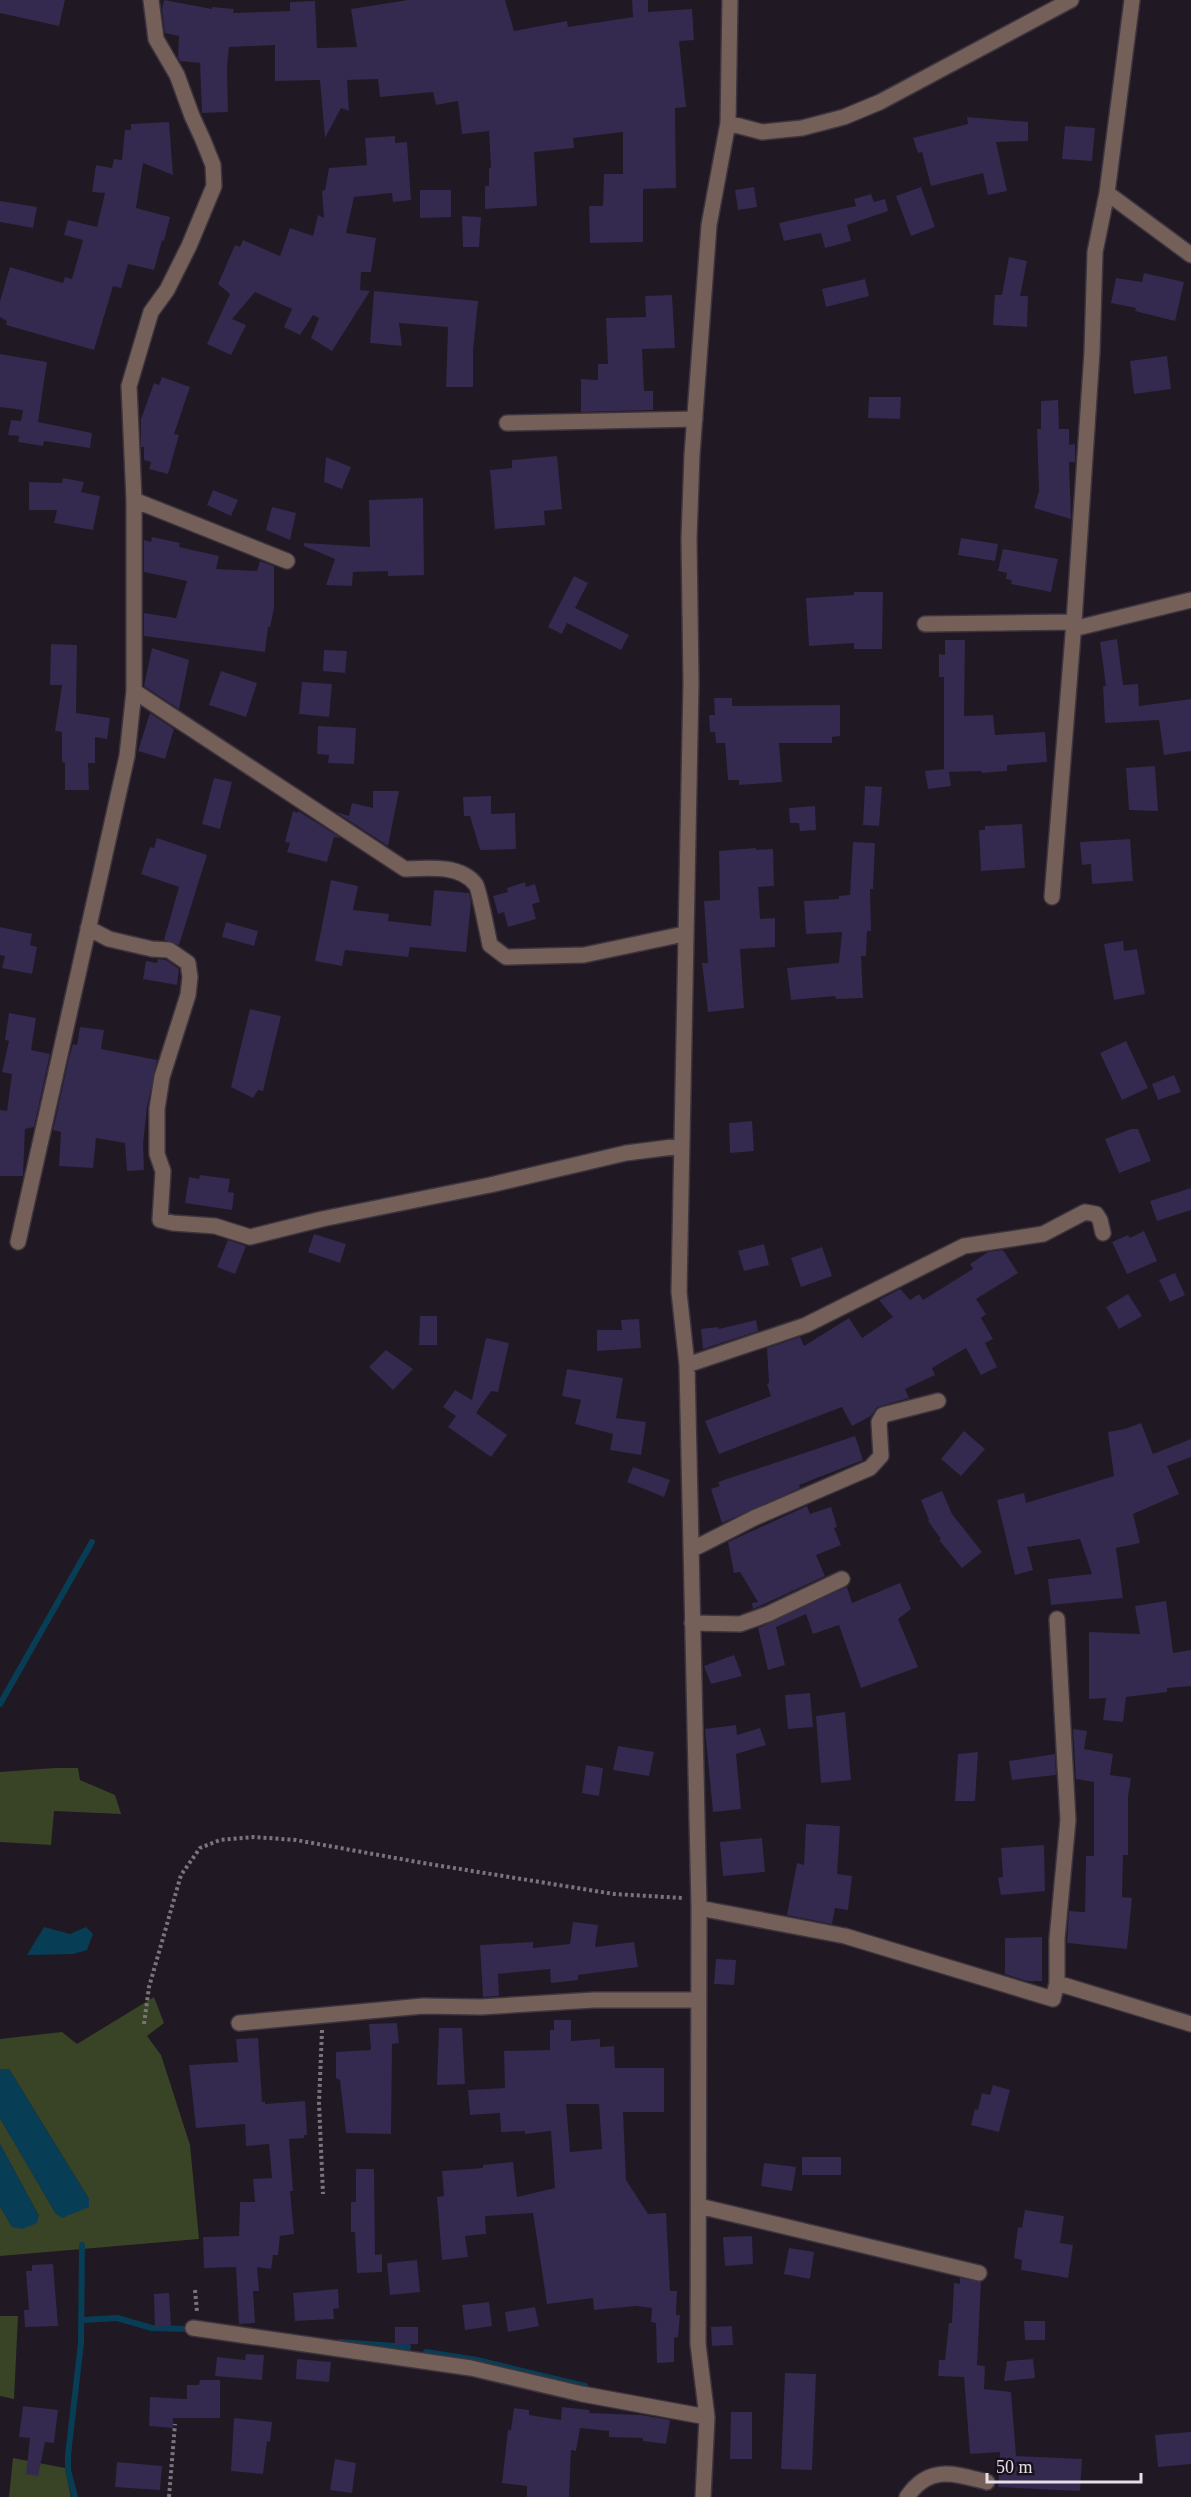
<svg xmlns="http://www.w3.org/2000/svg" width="1191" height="2497" font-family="Georgia,serif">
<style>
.green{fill:#384425}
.water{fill:#083e55}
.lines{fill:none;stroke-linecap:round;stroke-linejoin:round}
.stream{stroke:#083e55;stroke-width:6}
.building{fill:#34294e;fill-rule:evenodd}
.minor-casing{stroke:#3c343e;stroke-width:18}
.path{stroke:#7b747d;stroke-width:4;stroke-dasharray:3 3;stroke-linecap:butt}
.minor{stroke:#745f59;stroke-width:15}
</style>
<rect width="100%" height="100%" fill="#201822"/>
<path class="green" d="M55 1768H78L80 1780 115 1795 121 1814 54 1811 51 1845 0 1842V1772Z
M154 1997 164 2023 147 2036 161 2055 190 2145 199 2239 0 2256V2206L12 2227 39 2216 0 2144V2118L56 2214 89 2207V2199L9 2069H0V2039L62 2032 77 2044Z
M0 2316H18L14 2399 0 2396Z
M13 2458 65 2468 71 2497H9Z"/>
<path class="water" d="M44 1927 70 1934 86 1927 93 1934 87 1950 73 1954 27 1955Z
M0 2069H9L89 2199V2207L62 2218 56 2214 0 2118Z
M0 2144 39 2216 37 2223 22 2229 12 2227 0 2206Z"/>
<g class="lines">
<path class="stream" d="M0 1704 92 1542
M82 2320 117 2318 152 2328 188 2329 191 2326
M340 2342 408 2347
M426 2352 477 2360 585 2386
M75 2497 68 2470V2455L81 2343 82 2245"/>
</g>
<path class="building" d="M0 0H65L59 26 0 13Z
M164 0 212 9V7L234 9 233 13 290 11V2L315 1 317 48 357 47 351 9 408 0H505L514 31 567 21 568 27 633 17 632 0H648V12L692 9 694 40 679 41 686 107 675 108 676 188 643 189V242L590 243 589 206H603L604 174H623V132L573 138 574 148 534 152 537 206 485 209V186H489V168H491L489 131 462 134 458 101 436 105 433 92 380 97 378 79 347 80 349 111 341 108 325 138 320 80 275 81V45L229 47 227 66 228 112 202 113 200 63 180 61 178 57 179 36 165 33 162 9Z
M967 117 1028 122V141L996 142 1007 191 988 195 983 173 931 186 922 152 918 153 913 138 968 124Z
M169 122 173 175 143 163 136 208 170 217 164 241 162 240 154 270 128 264 121 288 113 286 94 350 6 325 7 321 0 317V301L10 267 63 283 65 277 72 279 83 240 64 235 68 220 97 227 105 193 92 192 96 165 112 168 114 159 122 160 125 130H131V124Z
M1065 126 1095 128 1092 161 1062 159Z
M395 136V143L407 142 411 200 393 202 392 193 354 197 346 233 376 238 371 272H361L360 290 370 291 332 351 311 338 319 318 313 315 300 335 284 327 292 309 255 292 232 319 246 325 231 355 207 344 230 294 218 284 235 245 240 247 243 240 280 256 290 228 313 236 318 215 324 218 322 191 325 190 329 168 367 165 365 138Z
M754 187 757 207 738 210 735 190Z
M921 187 935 227 911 236 896 196Z
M420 190H451V217L420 218Z
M871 194 874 202 885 199 888 211 847 225 851 241 825 248 821 233 784 241 779 223 856 206 854 199Z
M0 201 37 207 33 228 0 222Z
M462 216 481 217 479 247H463Z
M1009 257 1027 261 1020 296H1028L1027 327 993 325 995 295H1002Z
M1144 273 1184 282 1175 321 1135 311 1136 308 1111 303 1116 278 1142 282Z
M865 279 869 296 826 307 822 289Z
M374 291 478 301 473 351V387H446L448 327 399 323 402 346 370 343Z
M672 295 675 348 642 349 644 391H653V410L581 412V379L598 380V364H608L606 318 646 317 645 296Z
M0 354 47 362 38 422 92 433 90 448 44 441 43 446 18 442 19 436 8 435 11 420 21 421 23 410 0 407Z
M1167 356 1171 389 1134 394 1130 361Z
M162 377 190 387 174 434 179 435 168 474 149 469 151 462 144 460V447H141V419L154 383 159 385Z
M869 397H901L900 419 868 418Z
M1058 400 1059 429H1069V445L1075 444V462H1069L1071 519 1034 508 1039 491 1037 429H1041V401Z
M557 456 562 509 544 511 545 525 495 529 490 470 512 468V460Z
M326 457 351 467 342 489 324 482Z
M63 478 84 482 81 492 100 496 93 530 54 523 57 510H29V482L62 483Z
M213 490 238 500 231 516 207 505Z
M423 498 424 575 388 576V571L353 572 352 586 326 585 335 559 304 546V543L370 547 369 500Z
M272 507 296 513 290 540 266 530Z
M152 537 180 543 179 547 219 556 216 569 257 571 260 561 274 566V608L270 627H268L265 652 144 636V613L176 618 187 581 144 572V540L151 542Z
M961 538 998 544 995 561 958 555Z
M1003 549 1058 559 1051 592 1011 584 1012 580 1006 579 1007 573 998 571Z
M574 576 588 583 575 608 629 635 621 650 567 623 562 634 548 627Z
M854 592H883L882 649H854V643L809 646 806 598 854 595Z
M1117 639 1123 685 1138 684 1139 706 1191 699V751L1164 755 1159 720 1105 723 1103 686H1106L1100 642Z
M945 640H965L964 716 993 715 995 735 1045 732 1047 762 1007 765V771L982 773 981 771 949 772 951 786 928 789 925 771 944 769V677H939V654L945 655Z
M51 644 77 645 76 713 110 718 107 739 95 737V763H88L89 790H65V763L62 762V732L55 731 62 685H50Z
M152 648 189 660 179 709 144 686Z
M324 650 347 651 345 673 323 671Z
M221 671 257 683 246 717 209 705Z
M302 682 332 684 329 717 299 714Z
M714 698H732V706L840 705V736L832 737V743H779L782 782 739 785V780H728L725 743H716L715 732H710L709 715H715Z
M150 713 174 729 165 759 138 751Z
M318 726 356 728 354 764 328 763 329 755 317 754Z
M1155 766 1158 811 1129 810 1126 768Z
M214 778 232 782 220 829 202 824Z
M865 786 882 787 879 826 863 825Z
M373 791H399L388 846 336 812 349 816 352 803 373 808Z
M491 796V814L515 813 516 849 480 850 470 816H464L463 797Z
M815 806 816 830 800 831 799 823H790L789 808Z
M293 811 298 813V811L341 838 334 837 327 862 287 852 290 843 285 842Z
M1022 824 1025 868 981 871 979 830H985V826Z
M157 838 207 855 179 945 164 940 179 887 141 874 150 847 154 848Z
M1130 839 1133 881 1092 884 1091 864 1082 865 1080 842Z
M853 842 875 843 873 889H870L871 931H867L866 956H861L863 998 836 999 835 996 791 1000 787 968 839 963 842 932 806 934 804 901 839 899V896L850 895Z
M756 848V850L773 849 774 886 758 887 760 919 775 918V947L740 949 744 1008 708 1012 702 963H708L704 901 720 900 719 851Z
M331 880 358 886 353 910 389 914 388 921 431 926 434 890 469 893 471 902 466 952 410 947 408 957 345 950 342 966 315 961Z
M525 882 526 887 535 884 540 902 532 904 536 919 508 927 504 912 498 914 493 896 508 892 507 888Z
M226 922 258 931 254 946 222 937Z
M0 927 32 934 30 945 37 947 32 974 2 968 5 956 0 955Z
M1123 941 1124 951 1137 949 1145 994 1114 1000 1104 944Z
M158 959 166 960 179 969 177 985 143 979 146 961 157 963Z
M250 1009 281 1016 263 1091 258 1090 253 1098 231 1087Z
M9 1013 36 1018 31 1050 50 1054 34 1127 25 1129 23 1176H0V1110L7 1111 12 1074 2 1072 9 1041 5 1040Z
M80 1027 104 1030 101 1049 157 1060 147 1107 143 1144 144 1170 127 1171 125 1143 96 1138 93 1168 59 1166 61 1132 53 1130 69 1058 73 1044 77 1045Z
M1126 1041 1148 1088 1122 1100 1100 1053Z
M1174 1075 1181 1092 1158 1100 1152 1084Z
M752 1121 754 1151 730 1153 729 1123Z
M1131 1129H1138L1151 1161 1119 1173 1105 1139Z
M200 1175 230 1179 228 1192 234 1193 232 1210 185 1203 189 1177 199 1179Z
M1191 1188V1210L1157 1221 1150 1201Z
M1144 1231 1157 1261 1127 1274 1112 1242 1128 1235 1130 1238Z
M314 1234 346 1244 340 1263 308 1252Z
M228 1240 246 1246 235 1274 217 1267Z
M764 1244 769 1265 744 1271 738 1251Z
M822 1247 832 1276 801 1287 791 1258Z
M1003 1250 1018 1273 976 1299 986 1314 981 1318 993 1339 985 1343 997 1367 981 1375 966 1348 932 1368 935 1375 905 1389 909 1398 877 1407 871 1416 852 1426 842 1407 719 1454 705 1421 771 1396 767 1384 769 1383 767 1348 800 1337 804 1346 849 1318 862 1338 893 1317 879 1300 900 1289 910 1300 919 1294 923 1300 973 1269 970 1264 988 1252Z
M1175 1273 1185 1295 1170 1302 1159 1280Z
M1128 1294 1142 1316 1119 1329 1106 1307Z
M420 1316H437V1345H419Z
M639 1319 641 1348 597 1351V1330H622L621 1320Z
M756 1320 758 1331 703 1349 701 1329 719 1327V1329Z
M486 1338 509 1343 498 1392 491 1391 476 1413 507 1435 491 1457 448 1427 456 1416 443 1407 455 1390 472 1400Z
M386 1350 413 1369 393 1390 369 1367Z
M567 1369 623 1378 616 1418 646 1422 641 1455 610 1450 613 1434 575 1424 581 1400 562 1396Z
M1141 1423 1153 1454 1191 1439V1457L1167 1466 1179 1494 1133 1514 1140 1543 1116 1548 1123 1598 1051 1605 1048 1579 1092 1574 1080 1539 1027 1547 1033 1570 1015 1575 997 1500 1024 1493 1026 1503 1114 1476 1108 1432 1125 1429Z
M964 1431 985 1449 961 1476 941 1459Z
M855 1436 863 1460 799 1485 800 1488 722 1523 711 1489 720 1486 718 1482Z
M633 1467 670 1480 664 1497 627 1482Z
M942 1491 952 1514 982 1552 962 1568 939 1540 941 1539 928 1521 929 1520 921 1500Z
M807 1506 810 1514 831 1507 837 1527 834 1528 841 1545 816 1555 825 1576 753 1609 752 1603 758 1602 740 1572 734 1573 728 1542Z
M900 1583 911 1609 898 1619 918 1667 861 1688 839 1625 813 1634 806 1614 776 1627 785 1665 768 1670 758 1628 847 1587 852 1603Z
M1166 1601 1173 1653 1191 1650V1686L1167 1688V1692L1126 1697 1123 1722 1103 1720 1106 1698 1089 1699V1632L1140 1634 1135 1606Z
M734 1655 742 1676 711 1684 704 1666Z
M810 1693 813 1727 788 1729 785 1695Z
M845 1712 851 1780 821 1783 816 1716Z
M736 1725 737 1735 760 1728 766 1745 736 1754 741 1809 713 1812 705 1729Z
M1073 1729 1087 1731 1084 1749 1113 1754 1110 1775 1131 1778 1128 1797V1855H1123L1122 1897 1132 1898 1127 1949 1067 1943 1069 1911 1085 1912 1086 1856H1094V1782L1076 1779Z
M618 1746 654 1752 649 1776 613 1770Z
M978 1752 975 1801H955L958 1754Z
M1055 1754 1056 1775 1012 1780 1009 1761Z
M586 1765 603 1768 599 1796 582 1793Z
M806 1824 840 1826 837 1874 852 1876 848 1910 835 1908 832 1924 787 1915 797 1863 804 1865Z
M762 1838 765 1872 723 1876 720 1842Z
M1044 1845 1045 1891 1001 1895 998 1878 1003 1877 1001 1848Z
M573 1922 598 1925 595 1947 634 1942 638 1967 578 1975V1980L551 1983 550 1969 498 1974 499 1996 483 1997 480 1945 533 1942V1948L570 1944Z
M1042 1937V1981H1027L1005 1974V1938Z
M716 1959 736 1960 734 1985 714 1984Z
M554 2020H571V2041L600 2039V2047L614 2046 615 2068H664V2112H623L626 2180 648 2214 666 2213 670 2291H677L676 2315H680L678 2337 674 2338V2362L657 2363 656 2323 651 2322 652 2308 636 2306 594 2310 593 2298 547 2304 533 2213 485 2216 486 2234 465 2236 468 2257 442 2260 437 2197 444 2196 442 2171 483 2168V2165L513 2162 517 2197 555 2188 551 2131 525 2134V2131L501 2132 500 2113 470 2115 468 2090 505 2088 504 2051 550 2050V2030H554ZM566 2104H599L602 2149 570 2152Z
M397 2023 399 2043 392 2044 391 2134 346 2133 340 2080 336 2078V2052L371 2050 369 2024Z
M439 2028H462L465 2084 437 2085Z
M258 2038 262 2102H265V2104L305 2101 307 2135H304V2138L289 2139 293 2191H290L294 2234 280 2236 278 2255H273L271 2269 257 2267 259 2291H253L255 2323 239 2324 236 2267 204 2268 203 2237 239 2236 240 2202H255L253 2179 272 2178 269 2144 246 2146 245 2124 196 2128 189 2065 238 2062 236 2039Z
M993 2085 1010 2090 999 2132 971 2125 975 2109 978 2110 982 2093 990 2095Z
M802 2157H841V2175H802Z
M764 2163 796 2167 792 2191 761 2186Z
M356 2169H374L375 2255 382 2254V2272L357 2273 355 2232H351V2202H356Z
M1025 2210 1064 2216 1060 2243 1073 2245 1068 2278 1021 2270 1022 2260 1014 2258 1018 2227 1022 2228Z
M752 2236 753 2264 725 2266 723 2237Z
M789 2248 814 2252 810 2279 784 2274Z
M417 2260 420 2292 390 2295 387 2263Z
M53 2264 58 2326 25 2327 24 2310H29L26 2271H32V2265Z
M960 2278 981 2282 977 2365 985 2366 984 2389 1011 2392 1016 2456 1082 2459 1080 2491 998 2487 1000 2452 970 2454 964 2377 938 2376 939 2360H945L949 2323H952L954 2283 960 2284Z
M338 2289 339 2308 333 2309 334 2319 295 2321 293 2293Z
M169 2293 171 2326 155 2327 154 2294Z
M489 2302 492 2326 465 2330 462 2305Z
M535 2307 539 2326 508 2332 505 2312Z
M1024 2321H1045V2340H1025Z
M732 2326 733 2345 712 2346 711 2327Z
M395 2327H418V2344L395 2345Z
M246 2354 264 2355 262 2380 215 2376 217 2357 245 2360Z
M297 2359 331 2362 329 2382 296 2379Z
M1033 2359 1035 2378 1004 2381 1007 2361Z
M785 2373 816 2374 812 2470 781 2469Z
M200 2380H220V2418H173V2428L149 2426 150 2397 187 2399V2385H199Z
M23 2406 58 2410 54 2443 45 2442 38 2476 26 2474 30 2438 19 2437Z
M562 2407 590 2410 589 2413 641 2415 670 2420 666 2444 643 2441V2438L609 2437V2431L580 2428 576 2451 571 2450 569 2497H527V2486L502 2483 508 2430H511L514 2408 529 2410V2415L561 2420Z
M731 2412H752V2459H730Z
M234 2418 272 2422 270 2442 267 2441 263 2474 231 2471Z
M1191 2432V2464L1158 2467 1155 2435Z
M335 2459 356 2463 352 2493 330 2490Z
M117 2462 162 2466 160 2490 115 2487Z"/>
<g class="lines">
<defs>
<path id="minor" d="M730 0 728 123 762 132 802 128 844 117 880 102 1071 0
M1132 0 1107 193 1191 255
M507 423 695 419
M134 500 287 561
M925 624 1074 622
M1073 629 1191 600
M134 691 405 869C427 868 461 864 476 885 479 889 488 936 490 945L506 957 584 955 684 934
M1052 897 1074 622 1092 352 1095 252 1107 193
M88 928 109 939 152 949 169 950 188 963 190 977 188 995 162 1077 157 1109V1154L163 1171 160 1220 173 1223 215 1226 250 1237 322 1219 490 1185 626 1153 681 1146
M18 1242 127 756 134 691V500L129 386 151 312 167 290 189 246 214 186 213 165 203 140 192 116 177 75 156 39 151 0
M687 1365 806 1325 964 1246 1043 1234 1085 1212 1096 1214 1100 1220 1103 1233
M691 1550 754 1518 870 1468 881 1456 879 1422 883 1415 938 1401
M692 1623 740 1624 768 1614 842 1579
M699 1908 845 1936 1053 1999 1057 1983 1191 2024
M1057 1983V1939L1068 1820 1057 1619
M239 2023 423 2006 481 2007 594 2000H698
M699 2206 979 2273
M193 2328 471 2368 582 2394 707 2417
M703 2497 707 2417 698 2344 699 1908 687 1365 679 1292 691 683 689 539 692 455 709 225 728 123
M907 2497C929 2464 955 2474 987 2482"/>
</defs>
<use href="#minor" class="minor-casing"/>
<path class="path" d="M144 2024 149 1987 181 1875 200 1848 220 1840 254 1837 296 1840 423 1863 614 1894 683 1898
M322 2030 319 2103 323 2194
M195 2290 197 2312
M169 2497 175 2424"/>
<use href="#minor" class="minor"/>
</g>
<path d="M987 2473v9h154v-9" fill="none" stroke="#e5dfe7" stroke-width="3"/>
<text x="996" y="2473" font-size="18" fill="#e5dfe7" stroke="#170f19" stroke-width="4.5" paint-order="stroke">50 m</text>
</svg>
